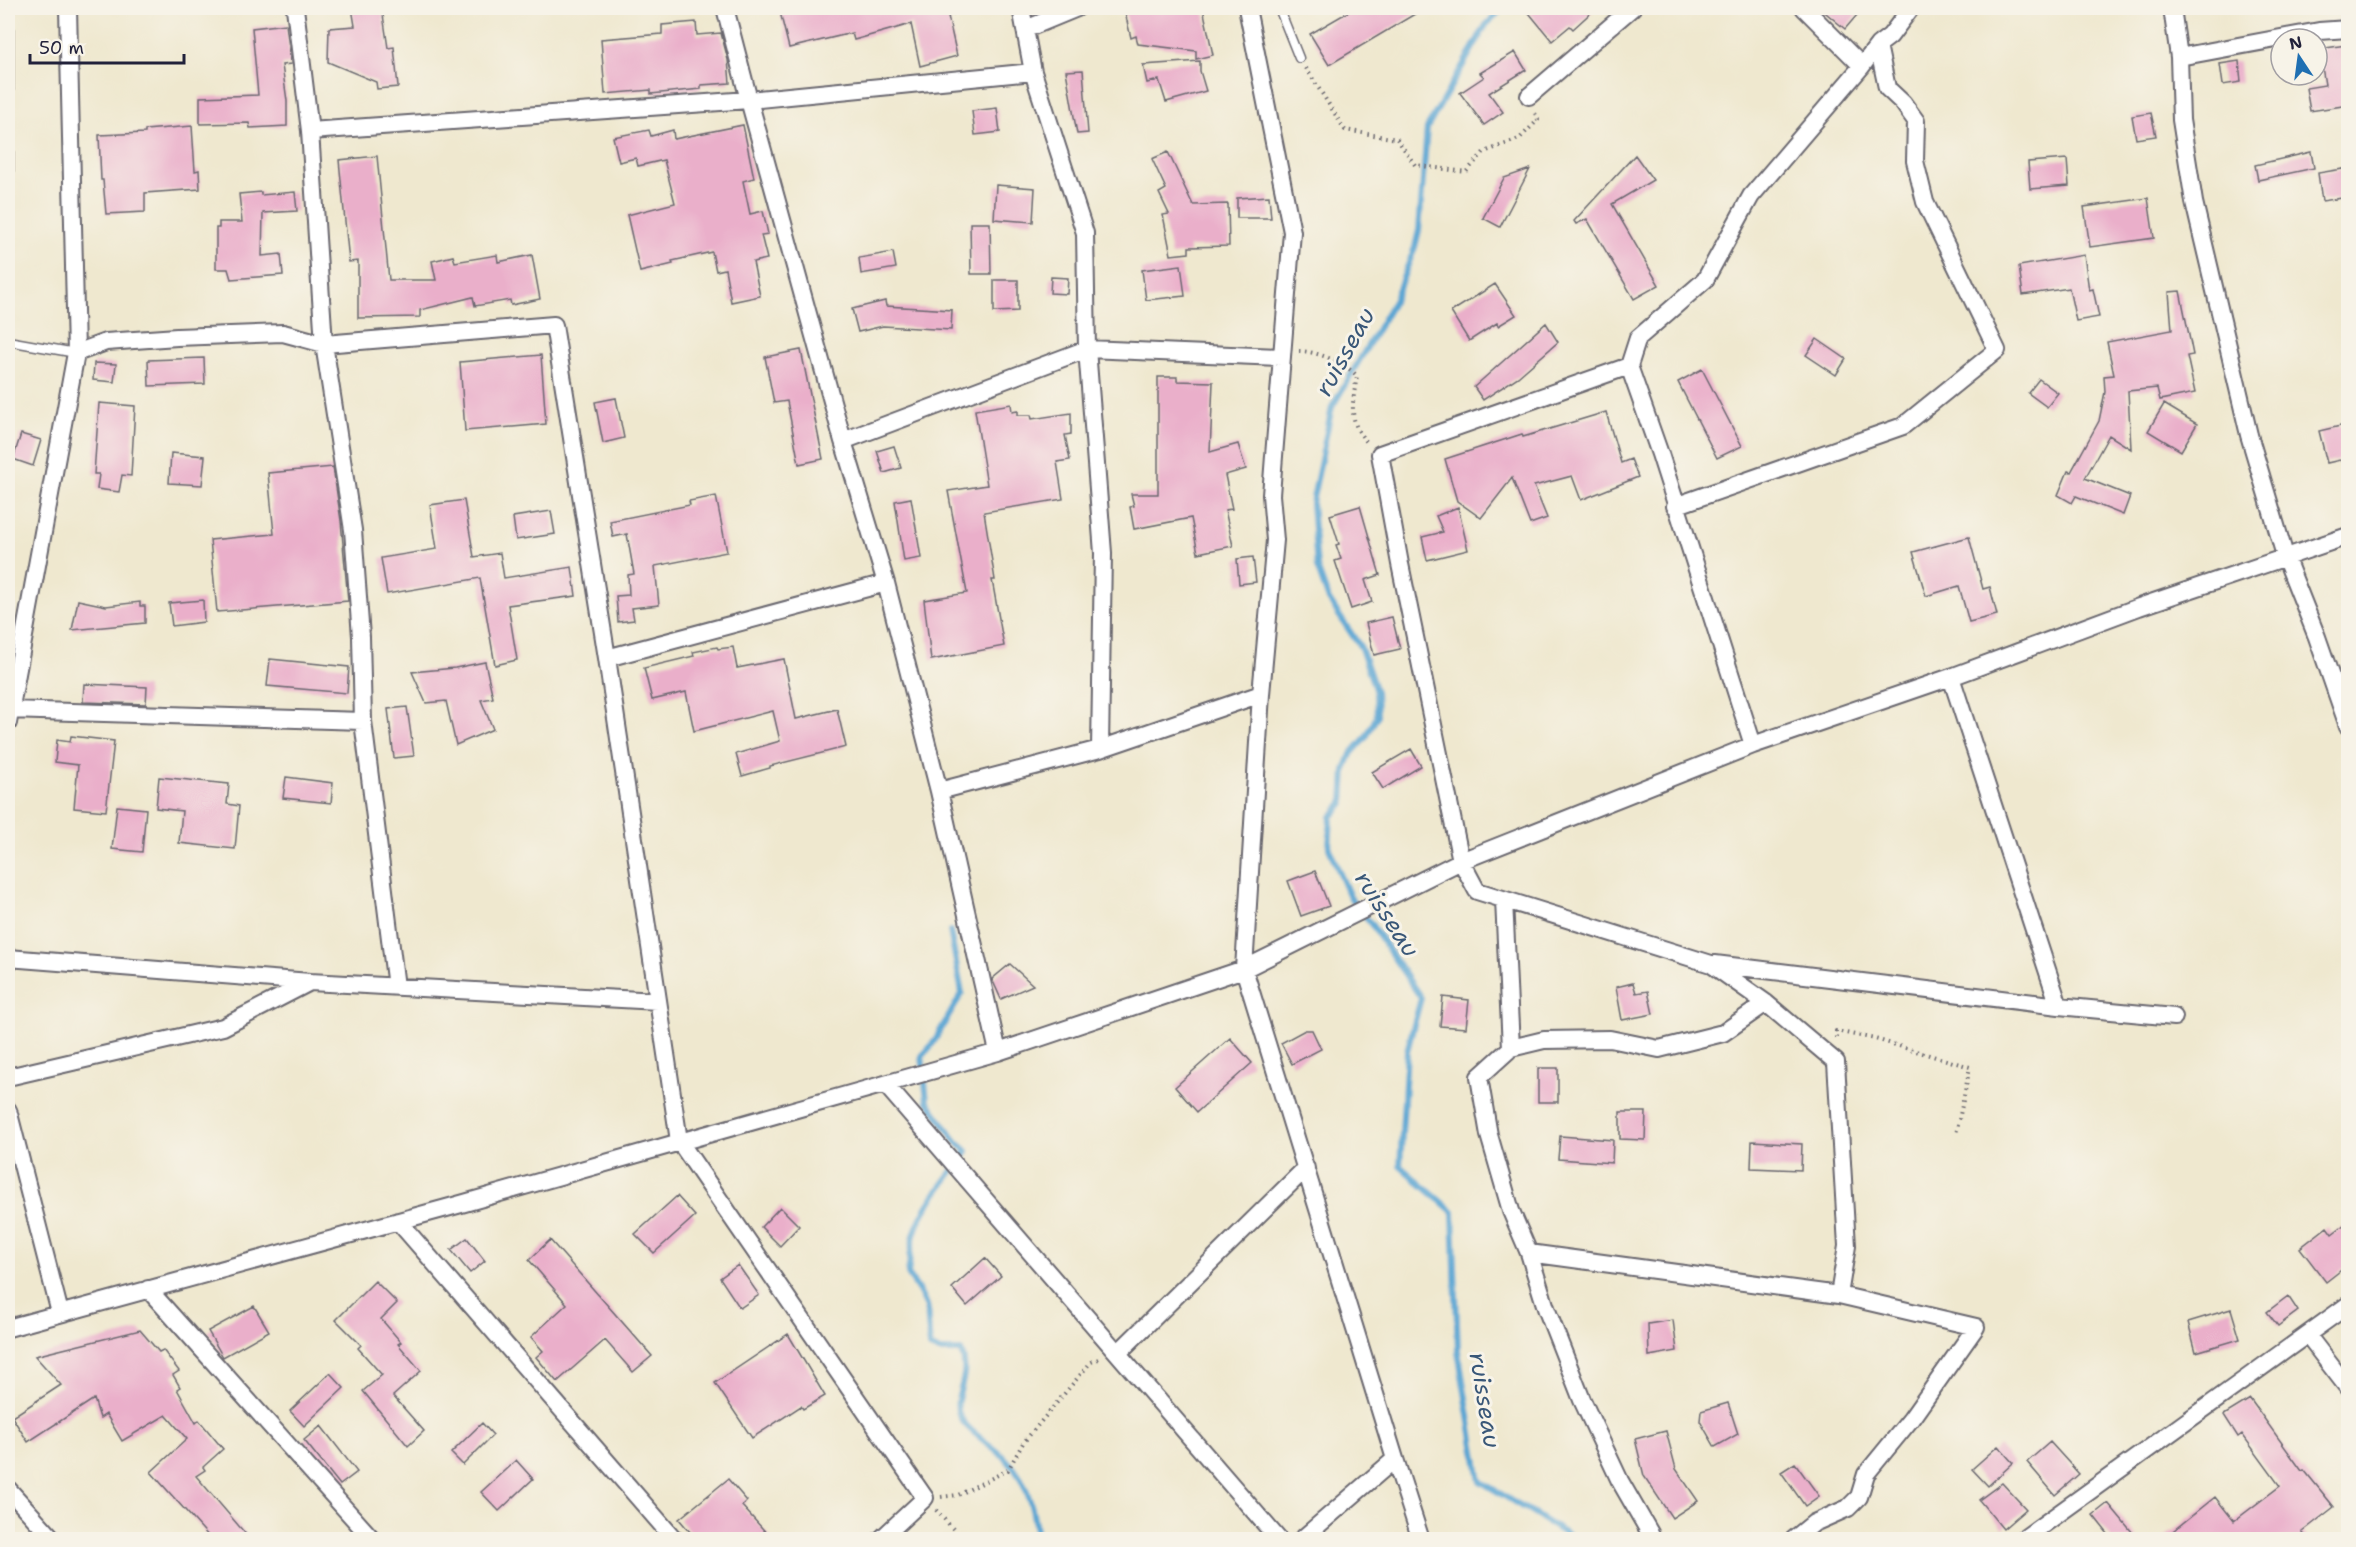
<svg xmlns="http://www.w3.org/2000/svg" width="2356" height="1547" font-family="'Shantell Sans',sans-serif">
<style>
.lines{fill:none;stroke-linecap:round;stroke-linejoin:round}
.stream{stroke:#5ca6d3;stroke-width:6}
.building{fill:#eaafca}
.service-casing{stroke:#6a676f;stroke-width:11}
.minor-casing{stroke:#6a676f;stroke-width:20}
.path{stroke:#6a676f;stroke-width:4;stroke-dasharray:1.5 4.5;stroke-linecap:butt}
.service{stroke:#fff;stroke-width:8}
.minor{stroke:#fff;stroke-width:16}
.labels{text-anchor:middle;stroke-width:6;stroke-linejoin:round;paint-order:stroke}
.water-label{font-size:24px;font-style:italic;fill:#395778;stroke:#f7f3e8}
</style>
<rect width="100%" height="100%" fill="#f7f3e8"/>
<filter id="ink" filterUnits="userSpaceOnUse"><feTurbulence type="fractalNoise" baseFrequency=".0167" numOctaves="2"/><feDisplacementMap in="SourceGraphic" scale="12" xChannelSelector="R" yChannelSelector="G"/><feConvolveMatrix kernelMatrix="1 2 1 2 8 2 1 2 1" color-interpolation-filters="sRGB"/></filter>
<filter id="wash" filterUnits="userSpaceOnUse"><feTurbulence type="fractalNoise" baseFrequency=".008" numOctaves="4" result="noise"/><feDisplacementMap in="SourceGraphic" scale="24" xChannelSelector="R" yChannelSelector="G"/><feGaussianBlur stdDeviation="1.35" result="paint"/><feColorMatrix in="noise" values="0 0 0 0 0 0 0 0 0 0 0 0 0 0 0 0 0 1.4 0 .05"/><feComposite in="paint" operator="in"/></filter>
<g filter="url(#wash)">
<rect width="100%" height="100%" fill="#efe8cf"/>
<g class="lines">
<path class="stream" d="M1503 8 1486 25 1427 128 1419 230 1415 247 1394 301 1332 407 1312 503 1317 567 1329 600 1361 648 1376 692 1377 716 1366 737 1351 754 1345 770 1343 803 1331 817 1329 848 1350 897 1371 924 1421 998 1407 1051 1400 1166 1453 1212 1458 1351 1480 1481 1576 1540
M950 931 962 993 932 1045 922 1056 927 1101 956 1141 967 1151C951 1175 926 1202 916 1229 911 1242 910 1260 908 1274L919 1291 927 1307 930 1347 939 1351H961C972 1378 952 1397 959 1414 966 1430 983 1439 996 1450 1026 1474 1033 1503 1037 1540"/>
</g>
<g id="blocks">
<path class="building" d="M352 8H382L388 48 394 47 398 87 377 89 376 82 328 62 329 28 355 26Z
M779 8H954L955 14 948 16 957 56 920 66 911 24 854 40 852 33 789 48Z
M1124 8H1203L1213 55 1196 59V51L1138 44 1136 36 1131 38Z
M1355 8H1425L1329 65 1310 34Z
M1525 8H1596L1573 29 1570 26 1552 41Z
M1820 8H1863L1845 29Z
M696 22 697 35 721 33 728 60 730 83 701 85V89L651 94V90L605 94 601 39 662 34V25Z
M286 24 291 64 282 65 287 101V126L250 128 249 123 200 124V97L258 95 252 28Z
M2346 45 2349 62V105L2310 111 2306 88 2325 85 2319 49Z
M1515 52 1526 70 1489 93 1503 112 1484 125 1460 93 1484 77 1480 73Z
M1200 61V71L1206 91 1166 102 1159 80 1147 83 1143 65Z
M2239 61 2241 82 2223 85 2220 64Z
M1083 70 1088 133 1077 134 1066 71Z
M997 108 1000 132 975 135 972 111Z
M2151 113 2156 136 2136 139 2132 116Z
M743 125 754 178 743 181 750 214 763 211 768 234 761 235 767 259 753 262 760 296 731 302 725 269 716 271 712 252 672 261 673 264 640 272 627 215 675 203 664 160 638 166 636 158 619 162 613 137 649 130 651 136 673 130 674 139Z
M192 126 195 171 199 170 200 189 145 193V212L106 214 103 180H101L99 135 145 133V130Z
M1168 152 1193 205 1228 204 1229 246 1189 247V253L1171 255 1163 215 1169 214 1159 193 1166 189 1152 159Z
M2311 152 2314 168 2258 180 2255 165Z
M1635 155 1653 180 1612 204 1659 285 1634 299 1587 219 1576 224 1574 221Z
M377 156 389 280H436L432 261 453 256 455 262 497 255 498 262 532 255 540 299 511 305 510 300 475 306 473 297 420 310V317L358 318V261L349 262 339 160Z
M2067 159 2069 186 2030 189 2028 162Z
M2349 168V197L2322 201 2318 173Z
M1530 169 1500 227 1483 218 1504 178Z
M996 185 1035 188 1033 222 994 219Z
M261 192V195L295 192 297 211 263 213 262 256 281 254 283 275 231 279 228 269H216V228H219V222H242L239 194Z
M1269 196 1271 218H1237V198Z
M2148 198 2154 238 2090 247 2084 207Z
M970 223H990L991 274H971Z
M893 252 896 268 861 274 859 258Z
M2084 255 2089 290 2093 289 2099 317 2076 321 2069 288 2023 295 2019 266Z
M1181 265 1185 296 1146 300 1142 270Z
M1051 277 1068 278 1067 294 1050 293Z
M994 280H1018V311L994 312Z
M1495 284 1516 315 1498 326 1497 323 1469 341 1451 312Z
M2180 291 2193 355 2187 356 2195 393 2160 400 2157 388 2128 391 2131 449 2109 435 2085 478 2130 496 2123 515 2076 496 2072 503 2058 495 2068 471 2071 472 2099 421 2105 392 2104 376 2114 375 2107 342 2172 330 2169 292Z
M885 301 886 306 952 310 951 330 883 326 858 332 852 309Z
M1546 323 1558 342 1518 377 1483 400 1474 387Z
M1817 339 1846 359 1836 375 1806 355Z
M801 350 823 459 799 464 787 401 774 403 765 357Z
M541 355 546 424 465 431 460 362Z
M204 358 205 384 149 386 148 360Z
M94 363 116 364 114 382 93 380Z
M1702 369 1742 446 1717 458 1678 382Z
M1158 377H1177V381L1213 382 1210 452 1238 444 1246 469 1225 475 1232 509 1225 510 1233 546 1198 553 1191 518 1134 529 1130 507 1134 506 1131 494H1158Z
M2039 379 2058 393 2047 407 2028 393Z
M616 398 624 438 603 443 595 402Z
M99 403 135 406 131 476 122 475 119 492 97 489 99 474H94Z
M1011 404 1012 412 1018 411V415H1031L1032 419 1071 413V434L1065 435 1070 460 1057 462 1063 499 984 512 995 580H992L1004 646 931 660 924 600 967 593 948 491 987 485 975 410Z
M2164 404 2197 424 2181 451 2148 431Z
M1606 412 1621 463 1631 459 1638 477 1581 500 1572 476 1534 486 1547 518 1530 524 1512 478 1481 518 1457 501 1445 459 1522 434 1523 437Z
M2349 424V458L2327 463 2319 431Z
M21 434 41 440 33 466 13 459Z
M894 446 901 468 884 473 877 451Z
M171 453 205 456 202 485 169 483Z
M333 467 341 521 348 601 217 612 210 540 274 534 268 473Z
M716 496 727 552 655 566 659 605 632 608 634 620 618 622 616 596 629 595 628 575 634 574 627 534 613 537 610 521 690 505 689 501Z
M911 498 921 558 904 561 895 501Z
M464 500 474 557 500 553 504 578 572 567 576 596 508 605 517 660 495 665 480 578 387 594 381 558 437 549 430 505Z
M1360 506 1380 575 1365 580 1372 602 1351 609 1335 561 1341 559 1336 545 1339 544 1330 515Z
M1458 507 1468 550 1427 560 1422 537 1443 532 1436 516Z
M551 511 555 534 516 540 513 517Z
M1969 537 1983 589 1990 587 1997 615 1969 622 1959 586 1926 596 1913 552Z
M1253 557 1256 582 1239 584 1237 559Z
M78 600 106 606 140 602V606H145V623L72 630Z
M203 600 204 622 172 626 169 603Z
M1392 617 1400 649 1374 655 1366 623Z
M717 647 718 649 733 647 737 668 784 659 796 719 837 709 846 747 770 766V768L742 776 736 754 780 741 773 711 694 731 686 692 652 700 644 668 694 656 693 652Z
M270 659 349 667 347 693 267 686Z
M485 662 493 698 481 700 493 729 456 745 446 701 426 703 412 672 455 668Z
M84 684 147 687 146 704 83 702Z
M407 707 414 756 394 758 388 709Z
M71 736 114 741 106 811 74 808 78 765 55 762 57 740 70 742Z
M1411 749 1421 766 1383 789 1372 772Z
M159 777 229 784 227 804 239 806 235 849 179 843 182 811 156 808Z
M286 777 333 783 331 803 283 798Z
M117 806 146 809 142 852 112 849Z
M1315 871 1329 906 1301 916 1288 881Z
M1010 964 1033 985 1001 999 992 979Z
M1633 983 1636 993 1648 991 1653 1014 1622 1020 1616 987Z
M1443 997 1469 1000 1466 1028 1440 1026Z
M1305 1030H1312L1321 1049 1292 1064 1281 1043Z
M1230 1038 1252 1063 1197 1112 1175 1087Z
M1538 1068H1558V1102H1538Z
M1620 1112H1646L1645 1140 1620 1139Z
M1560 1136 1613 1140 1612 1163 1558 1159Z
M1752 1141 1802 1144 1801 1170 1751 1168Z
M677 1196 695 1216 654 1253 635 1234Z
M780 1207 799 1226 780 1246 761 1227Z
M2349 1221V1264L2326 1282 2300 1248 2327 1227 2332 1234Z
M467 1238 485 1261 470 1273 451 1250Z
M550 1240 652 1356 633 1372 605 1340 557 1382 536 1357 543 1351 531 1337 567 1304 529 1260Z
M985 1258 1001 1276 967 1306 952 1288Z
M738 1265 759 1295 740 1308 720 1278Z
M375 1281 397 1303 381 1319 401 1342 398 1344 421 1371 393 1396 424 1431 408 1446 363 1391 382 1375 358 1348 361 1345 336 1320Z
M2288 1296 2298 1311 2278 1326 2267 1312Z
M254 1306 269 1331 223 1357 208 1331Z
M2231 1309 2240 1339 2196 1352 2188 1322Z
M1673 1320 1677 1351 1649 1356 1648 1324Z
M140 1330 159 1352 163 1350 179 1371 173 1375 180 1387 177 1389 196 1423 199 1420 223 1449 203 1467 205 1470 196 1476 250 1539H211L151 1472 187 1439 166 1415 122 1441 106 1414 100 1418 94 1399 28 1442 12 1417 61 1385 35 1356Z
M788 1334 825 1396 803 1409 801 1406 752 1438 715 1383Z
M330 1373 344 1388 304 1426 290 1411Z
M2250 1399 2302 1471 2304 1470 2334 1507 2302 1532 2308 1539H2163L2215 1497 2234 1521 2280 1486 2242 1434 2238 1437 2224 1415Z
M1728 1403 1738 1434 1715 1447 1700 1421 1701 1411Z
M482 1423 493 1435 463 1465 451 1453Z
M321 1426 357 1472 340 1485 304 1440Z
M1666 1431 1676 1469 1698 1501 1672 1518 1644 1476 1635 1439Z
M2050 1442 2079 1474 2055 1495 2027 1462Z
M1998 1446 2013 1463 1988 1486 1972 1469Z
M516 1460 533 1479 499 1511 481 1492Z
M1795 1463 1819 1496 1805 1506 1781 1472Z
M728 1479 747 1501 742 1506 772 1539H696L679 1519Z
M2002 1483 2026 1509 2003 1529 1979 1500Z
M2108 1503 2138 1539H2112L2093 1515Z"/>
</g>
</g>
<g filter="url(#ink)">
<use href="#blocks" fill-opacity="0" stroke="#6a676f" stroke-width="1.5"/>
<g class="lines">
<defs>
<path id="service" d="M1279 8 1299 58
M8 223 9 203V8
M8 341 76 353"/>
<path id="minor" d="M295 8 310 131
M725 8 749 100 843 441 886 583 939 791 998 1052
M1021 8 1033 72 1085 233 1087 349 1103 553 1100 749
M1247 8 1292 232 1274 456 1271 495 1275 540 1261 694 1244 969 1395 1459 1301 1540
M1804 8 1862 66
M2172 8 2179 57 2181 120 2194 202 2249 435 2286 559 2317 637 2348 726
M1026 29 1077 8
M2179 57 2319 31 2348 29
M1529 96 1632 8
M843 441 1087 349 1281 357
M1675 506 1903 426 1997 350 1925 202 1915 161 1916 121 1903 103 1887 88 1878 45
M607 658 886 583
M1951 677 2059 1006 2174 1017
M9 710 363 721 361 637 353 530 324 344 283 333 177 337 106 342 76 353
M363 721 396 987
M8 723 76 353 68 8
M1753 745 1660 454 1629 366 1638 338 1705 280 1751 196 1862 66 1878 45 1890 36 1911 8
M939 791 1100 749 1261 694
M1504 900 1511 1048 1479 1077 1489 1135 1511 1211 1529 1253 1546 1308 1582 1400 1620 1481 1654 1540
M8 958 310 982 658 1001
M1715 964 2059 1006
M1511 1048 1544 1040 1610 1039 1659 1049 1723 1033 1766 1003
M8 1077 223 1027 310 982
M885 1084 1279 1540
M8 1110 60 1313
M398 1221 675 1540
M1529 1253 1839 1295 1847 1246 1836 1062 1766 1003 1711 964 1477 891 1461 861 1400 564 1380 454 1629 366
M148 1289 373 1540
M8 1328 461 1204 998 1052 1244 969 1461 861 1753 745 1951 677 2139 607 2348 536
M2308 1336 2348 1388
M1119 1352 1306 1168
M1395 1459 1421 1540
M8 1489 54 1540
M880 1540 925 1498 679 1141 607 658 554 325 324 344 310 131 749 100 1033 72
M1793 1540 1814 1523 1848 1508 1859 1497 1866 1474 1911 1419 1976 1327 1839 1295
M2022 1540 2348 1305"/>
</defs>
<use href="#service" class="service-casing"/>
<use href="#minor" class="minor-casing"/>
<path class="path" d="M1306 68 1345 130 1397 139 1415 165 1466 172 1484 152 1519 139 1538 120 1535 113
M1299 351C1316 351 1346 363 1357 376 1353 400 1347 422 1367 442
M1836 1038V1031L1875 1039 1970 1067 1956 1134
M941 1497 958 1495 1008 1470 1023 1443 1091 1362 1101 1358
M936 1510 963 1540"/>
<use href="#service" class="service"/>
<use href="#minor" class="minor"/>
</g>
</g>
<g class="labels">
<g class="water-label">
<text transform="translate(1345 352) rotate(-61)" y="8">ruisseau</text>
<text transform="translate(1387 914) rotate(57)" y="8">ruisseau</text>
<text transform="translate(1485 1400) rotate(81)" y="8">ruisseau</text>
</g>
</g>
<rect width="2356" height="1547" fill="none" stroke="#f7f3e8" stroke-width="30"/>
<g transform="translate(2299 57) rotate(347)"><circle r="28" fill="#f7f3e8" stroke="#a29fa3" stroke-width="1.5"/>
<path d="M0-4.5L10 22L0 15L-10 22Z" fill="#1f6fb2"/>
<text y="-9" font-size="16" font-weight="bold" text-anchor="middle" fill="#22223b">N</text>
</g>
<path d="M30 54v9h154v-9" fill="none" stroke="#22223b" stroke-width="3"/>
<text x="39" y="54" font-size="18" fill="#22223b" stroke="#f7f3e8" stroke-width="4.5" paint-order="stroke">50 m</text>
</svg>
